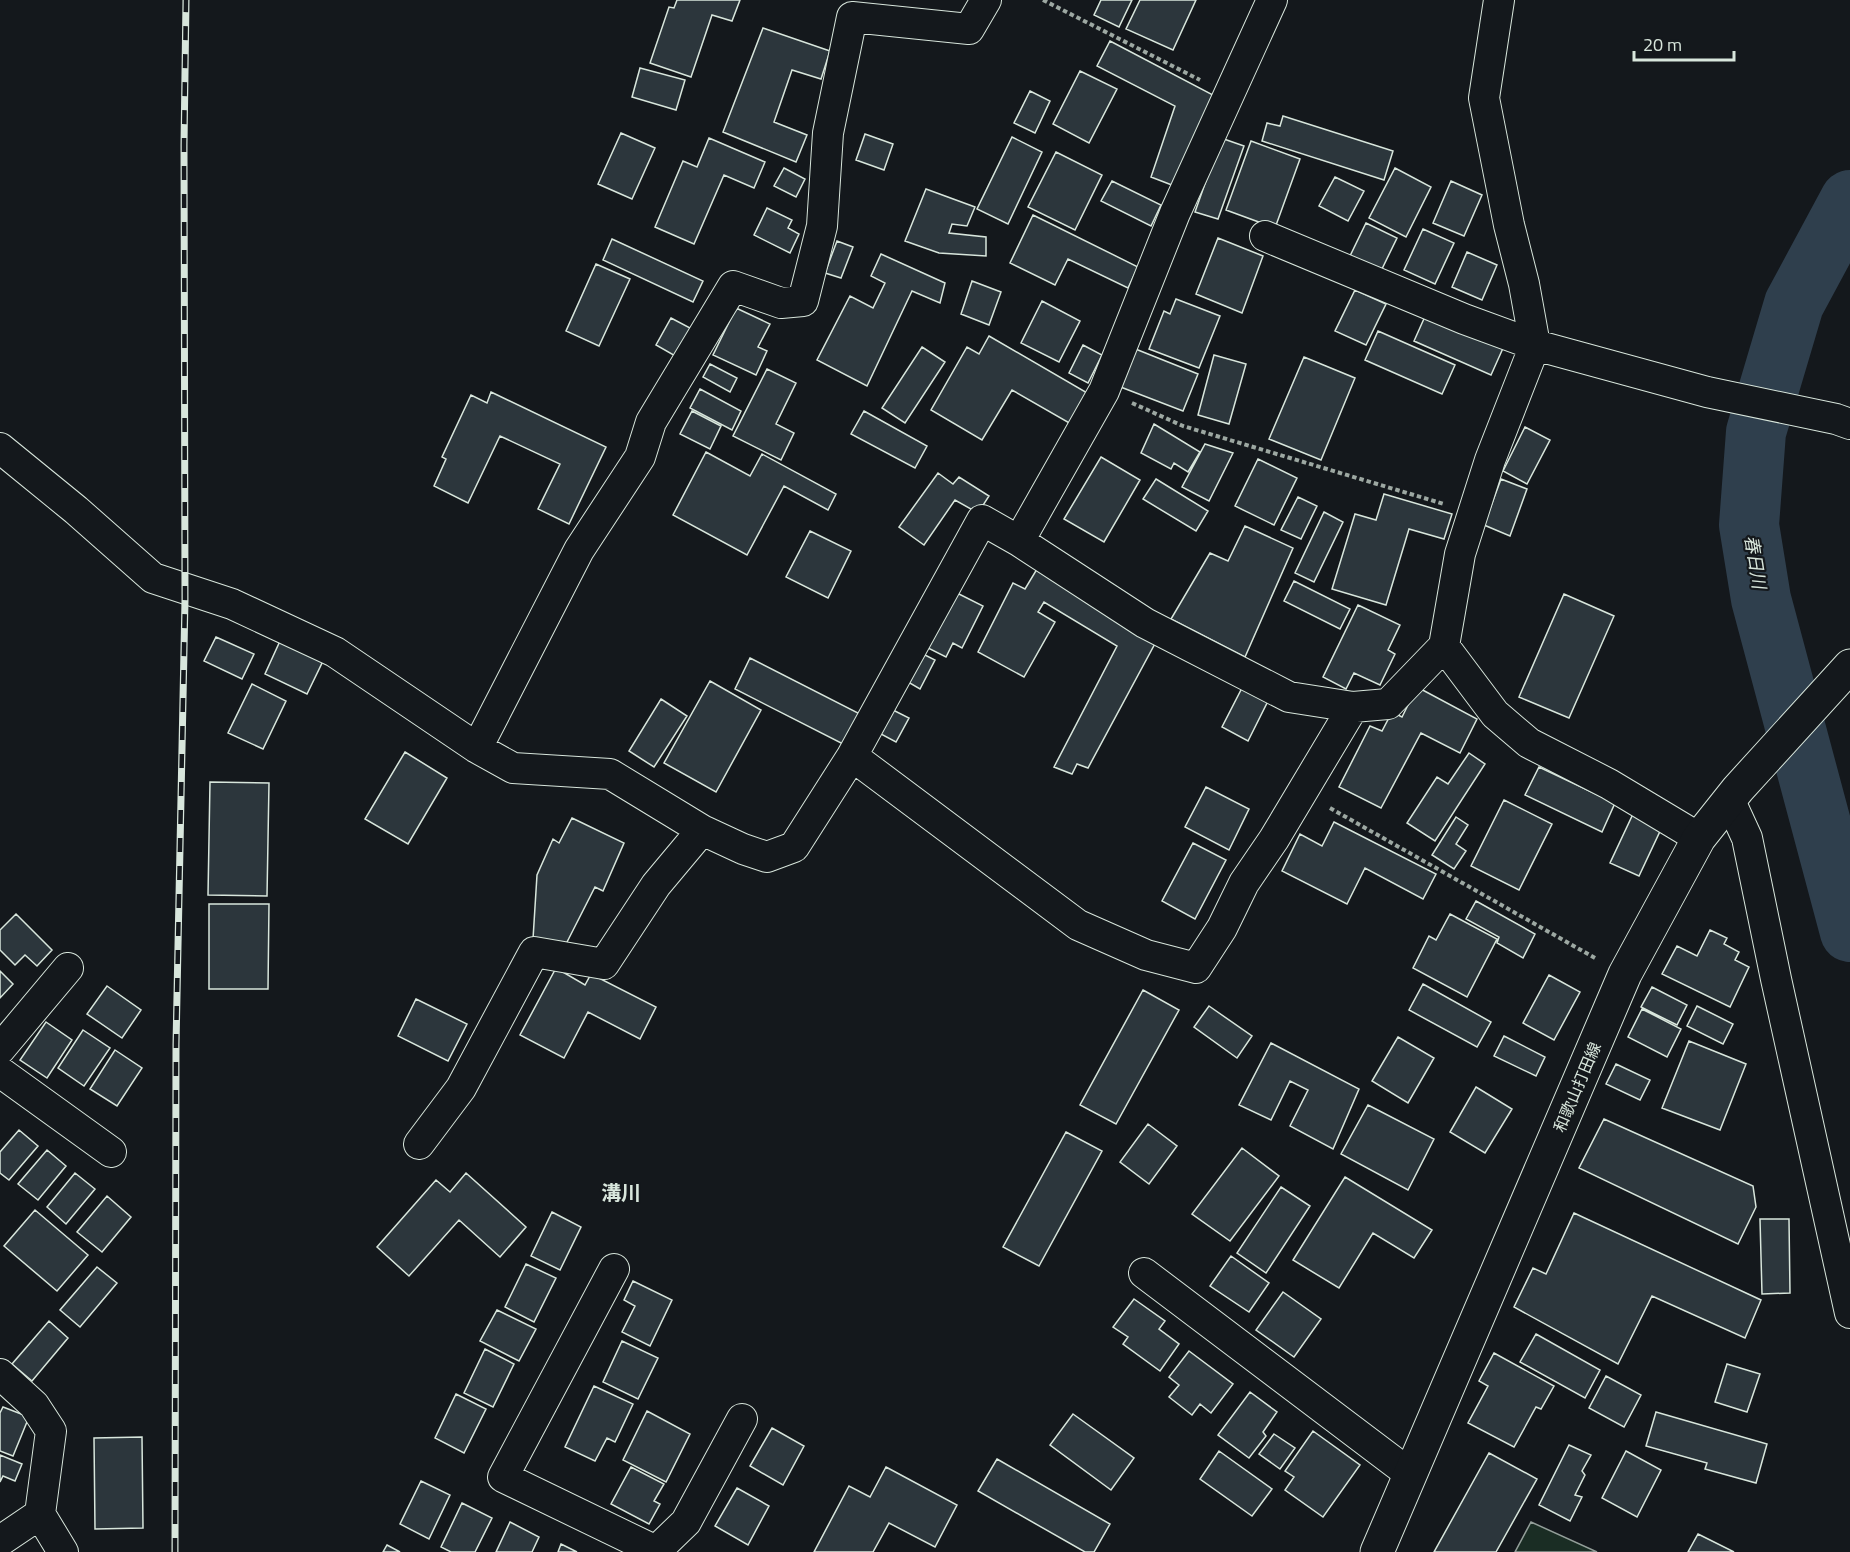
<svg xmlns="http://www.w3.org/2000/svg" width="1850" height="1552" font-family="'Titillium Web','Noto Sans JP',sans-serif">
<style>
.green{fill:#1a2d24;stroke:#939e99;stroke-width:1.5}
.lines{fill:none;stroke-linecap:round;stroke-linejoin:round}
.river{stroke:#2f3f4d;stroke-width:60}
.building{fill:#2c363c;stroke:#d8e6dc;stroke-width:1.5}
.street-casing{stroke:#d8e6dc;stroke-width:32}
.primary-casing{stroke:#d8e6dc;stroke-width:35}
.path{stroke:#9da8a2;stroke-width:4;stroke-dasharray:4.5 3;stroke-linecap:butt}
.street{stroke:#14181c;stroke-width:30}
.primary{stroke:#14181c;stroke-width:33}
.rail-casing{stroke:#d8e6dc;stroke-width:7}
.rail{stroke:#14181c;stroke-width:4.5;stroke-dasharray:14;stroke-linecap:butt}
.labels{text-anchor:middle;stroke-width:4.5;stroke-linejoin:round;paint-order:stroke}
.street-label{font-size:16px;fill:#d8e6dc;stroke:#14181c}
.water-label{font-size:18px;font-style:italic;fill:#d8e6dc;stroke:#14181c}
.quarter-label{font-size:20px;font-weight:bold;fill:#d8e6dc;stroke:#14181c}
</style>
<rect width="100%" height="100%" fill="#14181c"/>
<path class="green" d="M1531 1522 1597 1552H1515Z"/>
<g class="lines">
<path class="river" d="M1850 200 1794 304 1756 432 1749 525 1761 599 1850 932"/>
</g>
<path class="building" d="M677 0H740L732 21 712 15 691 77 650 63 669 7 674 8Z
M1101 0H1132L1119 27 1094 15Z
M1140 0H1196L1173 50 1126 29Z
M763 28 830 51 821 79 792 70 774 122 807 135 796 162 723 132Z
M1110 41 1213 95 1177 187 1151 177 1175 106 1097 66Z
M640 68 685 80 676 110 632 97Z
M1080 71 1117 89 1089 143 1053 124Z
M1030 91 1050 101 1035 133 1014 123Z
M1283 116 1393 151 1384 180 1262 141 1267 123 1280 126Z
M621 133 655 148 632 199 598 184Z
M865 134 893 144 884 170 856 160Z
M1012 137 1042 152 1008 224 977 209Z
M709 138 765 162 754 188 724 175 694 244 655 227 683 161 697 167Z
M1221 138 1244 146 1218 219 1195 212Z
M1251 141 1300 159 1275 228 1226 210Z
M1056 152 1102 175 1075 230 1028 207Z
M784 168 805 179 796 197 774 186Z
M1395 168 1431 187 1406 237 1369 218Z
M1335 177 1364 191 1348 221 1319 206Z
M1112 181 1161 205 1151 226 1101 201Z
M1451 181 1482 195 1464 236 1433 223Z
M926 189 975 207 967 226 952 224 949 233 986 237V256L939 253 905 241Z
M767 208 792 220 788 228 799 234 790 253 754 235Z
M1033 215 1138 267 1128 288 1068 259 1055 285 1010 263Z
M1366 223 1397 238 1380 273 1349 258Z
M1423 229 1454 243 1435 284 1404 270Z
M1218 238 1263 256 1242 313 1196 294Z
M612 239 703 281 693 302 603 260Z
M837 241 853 247 841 278 825 273Z
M1467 252 1497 265 1482 300 1452 287Z
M881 254 945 283 940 303 912 291 867 386 817 360 850 296 873 308 885 283 871 276Z
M596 264 630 279 599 346 566 331Z
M972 281 1001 292 989 325 961 314Z
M1355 290 1386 304 1366 345 1335 331Z
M1176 299 1220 316 1199 368 1149 349 1164 311 1170 314Z
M1042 301 1080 321 1059 362 1021 343Z
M736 308 770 324 758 347 767 351 756 375 713 355Z
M1427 312 1504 346 1491 375 1414 341Z
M671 318 692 329 677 357 656 345Z
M1378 331 1455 365 1442 394 1365 360Z
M989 336 1089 394 1071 424 1012 390 982 440 931 410 967 347 979 354Z
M1083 345 1102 355 1088 383 1069 373Z
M922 347 945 362 905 423 882 408Z
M1133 348 1198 374 1183 411 1118 386Z
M1214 355 1246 364 1229 424 1198 415Z
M1304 357 1355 378 1321 460 1269 439Z
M710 364 737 378 730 392 703 377Z
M767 369 796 383 776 424 794 433 781 460 733 436Z
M700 389 741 411 732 430 690 408Z
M491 392 606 447 569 524 538 509 560 464 500 436 468 503 434 486 446 459 442 457 471 395 487 403Z
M692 411 721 426 710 449 680 434Z
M864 411 927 446 915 468 851 434Z
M1154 424 1200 452 1188 472 1174 463 1171 469 1141 453Z
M1525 427 1550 440 1527 484 1503 471Z
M1205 444 1233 453 1209 501 1182 487Z
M706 452 750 476 762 454 836 494 828 510 784 486 747 555 673 515Z
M1101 457 1140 480 1104 542 1064 519Z
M1258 459 1297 478 1274 525 1235 506Z
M938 473 953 484 959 477 989 496 978 513 955 500 924 545 899 527Z
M1156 479 1208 511 1196 531 1143 499Z
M1501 479 1527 489 1510 536 1484 525Z
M1384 494 1452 514 1444 539 1409 529 1386 605 1332 589 1355 514 1376 520Z
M1298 497 1317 506 1301 539 1281 530Z
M1324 512 1343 522 1314 582 1295 573Z
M1245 526 1293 548 1245 657 1171 619 1210 553 1228 561Z
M810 531 851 551 828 598 786 577Z
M1040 564 1158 638 1088 768 1077 764 1072 774 1054 767 1117 646 1044 602 1038 612 1055 622 1024 677 978 652 1013 583 1025 589Z
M1294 581 1350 609 1340 629 1284 601Z
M955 592 983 606 962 648 953 643 946 657 928 648Z
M1564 594 1614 616 1569 718 1519 697Z
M1358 605 1400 625 1388 650 1395 654 1380 685 1354 673 1346 689 1323 677Z
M216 637 254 654 242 679 204 661Z
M280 641 323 661 307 694 265 674Z
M923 654 935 660 920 689 908 682Z
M750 658 860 714 845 745 735 689Z
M710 681 761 710 716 792 664 763Z
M252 684 286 701 263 749 228 733Z
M1243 686 1269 699 1248 741 1222 727Z
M1417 687 1477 719 1460 753 1421 733 1381 808 1339 787 1370 726 1382 731 1392 712 1402 717Z
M661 699 687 716 654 767 629 751Z
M891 709 909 718 896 742 879 733Z
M405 752 447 778 408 844 365 819Z
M1469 753 1485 764 1435 841 1407 823 1437 777 1448 784Z
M1539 767 1615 803 1602 832 1525 795Z
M210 782 269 783 267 896 208 895Z
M1206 787 1249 809 1229 850 1185 827Z
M1504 800 1552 824 1519 890 1471 866Z
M1633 814 1662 827 1639 876 1610 863Z
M1456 817 1468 825 1456 844 1466 851 1454 869 1432 855Z
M572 818 624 843 603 891 595 887 565 946 533 939 537 875 553 839 559 843Z
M1334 822 1436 874 1423 899 1365 868 1347 904 1282 871 1300 834 1322 846Z
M1193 843 1226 860 1195 919 1162 901Z
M1476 901 1535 934 1523 958 1497 943 1499 937 1466 919Z
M209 904H269L268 989H209Z
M16 914 52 950 37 966 25 955 15 965 0 950V930Z
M1450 914 1497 939 1467 997 1413 968 1429 936 1436 940Z
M1710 930 1727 938 1724 944 1739 952 1735 960 1749 967 1730 1007 1662 974 1677 946 1697 956Z
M556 968 585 985 591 974 656 1007 640 1039 588 1012 564 1058 520 1035Z
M0 971 13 984 0 998Z
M1549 975 1580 992 1554 1040 1523 1023Z
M1423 984 1491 1022 1477 1047 1409 1010Z
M107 986 141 1010 122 1038 87 1014Z
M1652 987 1687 1005 1677 1025 1641 1007Z
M1143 990 1179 1010 1116 1124 1080 1105Z
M416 999 467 1024 448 1061 398 1036Z
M1209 1006 1252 1036 1237 1058 1194 1027Z
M1697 1006 1733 1024 1723 1044 1687 1026Z
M1642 1009 1681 1029 1667 1057 1628 1037Z
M46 1022 72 1040 47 1078 20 1060Z
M83 1030 110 1048 84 1086 58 1068Z
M1504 1036 1545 1057 1536 1076 1494 1056Z
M1398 1037 1434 1058 1408 1103 1372 1081Z
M1689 1041 1746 1064 1720 1130 1662 1108Z
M1271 1043 1359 1089 1333 1149 1290 1126 1308 1090 1290 1081 1271 1120 1239 1105Z
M115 1050 142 1068 117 1106 90 1089Z
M1616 1064 1650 1080 1640 1100 1606 1084Z
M1476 1087 1512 1109 1485 1153 1450 1132Z
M1368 1105 1434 1139 1408 1190 1341 1154Z
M1604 1119 1753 1186 1756 1207 1738 1244 1579 1168Z
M1148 1124 1177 1146 1149 1184 1120 1162Z
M19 1130 38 1146 9 1180 0 1173V1152Z
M1066 1132 1102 1151 1039 1266 1003 1247Z
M1242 1148 1279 1176 1230 1241 1192 1214Z
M47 1150 66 1166 38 1200 18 1184Z
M75 1173 95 1189 66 1224 47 1207Z
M466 1173 526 1227 500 1257 459 1220 409 1276 377 1247 436 1180 450 1192Z
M1345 1177 1432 1230 1414 1258 1373 1233 1339 1288 1293 1260Z
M1281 1187 1310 1206 1266 1273 1237 1253Z
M107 1196 131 1217 102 1252 77 1232Z
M35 1210 88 1255 57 1291 4 1246Z
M552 1212 581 1227 560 1270 531 1256Z
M1574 1213 1761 1300 1745 1338 1652 1296 1618 1364 1514 1307 1533 1268 1546 1274Z
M1760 1219H1789L1790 1293 1762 1294Z
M1231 1256 1269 1283 1249 1312 1210 1286Z
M526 1264 556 1278 534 1322 505 1307Z
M97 1267 117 1283 80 1327 60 1310Z
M633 1281 672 1300 650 1346 622 1332 635 1306 624 1300Z
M1283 1292 1321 1319 1294 1357 1256 1330Z
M1134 1299 1165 1321 1159 1329 1179 1344 1160 1371 1123 1344 1128 1337 1113 1327Z
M497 1310 536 1329 519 1361 480 1341Z
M49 1321 68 1338 32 1381 12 1364Z
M1536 1334 1600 1370 1585 1398 1520 1362Z
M622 1341 658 1358 638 1399 603 1382Z
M485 1349 514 1364 493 1407 464 1393Z
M1189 1351 1233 1384 1211 1413 1200 1404 1192 1415 1169 1397 1179 1385 1169 1377Z
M1494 1353 1554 1386 1541 1409 1536 1407 1514 1447 1468 1423 1488 1386 1479 1381Z
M1727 1364 1760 1374 1747 1412 1715 1402Z
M1606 1376 1641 1395 1624 1427 1589 1408Z
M594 1386 633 1404 615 1442 607 1438 595 1461 565 1447Z
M1250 1392 1277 1412 1263 1432 1266 1436 1249 1458 1218 1435Z
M456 1394 486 1409 464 1453 435 1438Z
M3 1407 29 1417 13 1456 0 1451V1413Z
M647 1411 690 1434 666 1482 623 1460Z
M1656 1412 1767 1444 1756 1483 1705 1469 1707 1463 1646 1446Z
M1073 1414 1134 1458 1111 1490 1050 1445Z
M772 1428 804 1446 783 1485 750 1466Z
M1313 1431 1360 1465 1323 1517 1285 1490 1294 1477 1285 1471Z
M1274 1434 1295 1448 1280 1469 1259 1454Z
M142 1437 143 1528 95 1529 94 1438Z
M1569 1445 1591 1455 1582 1471 1585 1475 1575 1495 1582 1497 1570 1521 1539 1505Z
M1219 1451 1272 1489 1252 1516 1200 1479Z
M1626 1451 1661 1470 1637 1517 1602 1498Z
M1489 1453 1537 1479 1496 1552H1434Z
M0 1455 22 1464 15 1481 3 1476 0 1482Z
M997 1459 1110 1524 1094 1552H1085L978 1491Z
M631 1467 664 1484 654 1501 660 1504 649 1524 611 1504Z
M886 1467 957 1505 935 1547 889 1523 873 1552H814L849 1486 870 1497Z
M421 1481 450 1495 429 1539 400 1524Z
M737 1488 769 1506 748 1545 715 1526Z
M462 1503 492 1518 475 1552H451L441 1547Z
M510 1522 539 1537 532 1552H496Z
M1698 1534 1734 1552H1688Z
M561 1544 577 1552H558Z
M387 1545 400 1552H383Z"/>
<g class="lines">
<defs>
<path id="street" d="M1265 236 1464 319 1535 345 1707 392 1836 419 1850 424
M0 448 76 510 153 578 232 604 335 652 477 748 513 768 610 774 702 830 743 849 767 857 794 847 852 756 982 520 1019 541 1145 623 1289 697 1353 707 1388 704 1444 646 1460 554 1490 460 1535 345 1524 284 1509 225 1484 98 1499 0
M1019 541 1104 391 1175 213 1272 0
M1444 646 1495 714 1529 743 1609 784 1699 838
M477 748 579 550 640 457 651 422 733 286 781 303 803 301 822 226 828 133 852 17 969 29 986 0
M852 756 1078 925 1146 955 1196 968 1222 928 1244 883 1274 839 1353 707
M1730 801 1747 838 1776 979 1850 1313
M0 1049 68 968
M0 1072 111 1152
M419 1144 461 1088 534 952 604 964 656 885 702 830
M614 1269 503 1477 656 1551
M1144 1273 1410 1474
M0 1374 34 1405 51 1431 40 1514 63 1552
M0 1541 40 1514
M655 1552 686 1522 742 1419"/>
<path id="primary" d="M1377 1552 1625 974 1699 838 1738 789 1850 666"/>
</defs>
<use href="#street" class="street-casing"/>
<use href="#primary" class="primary-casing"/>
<path class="path" d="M1043 0 1200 80
M1132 403 1183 426 1444 504
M1330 808 1595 958"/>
<use href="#street" class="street"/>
<use href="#primary" class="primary"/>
<defs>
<path id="rail" d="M175 1552 176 1045 185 600 184 145 186 0"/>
</defs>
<use href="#rail" class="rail-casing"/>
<use href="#rail" class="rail"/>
</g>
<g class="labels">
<g class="street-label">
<text transform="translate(1577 1087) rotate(-67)" y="6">和歌山打田線</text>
</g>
<g class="water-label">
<text transform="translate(1755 562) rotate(81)" y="6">春日川</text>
</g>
<g class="quarter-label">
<text x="621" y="1200">溝川</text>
</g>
</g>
<path d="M1634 51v9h100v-9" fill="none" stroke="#d8e6dc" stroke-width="3"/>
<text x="1643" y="51" font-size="18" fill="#d8e6dc" stroke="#14181c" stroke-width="4.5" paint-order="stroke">20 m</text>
</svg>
